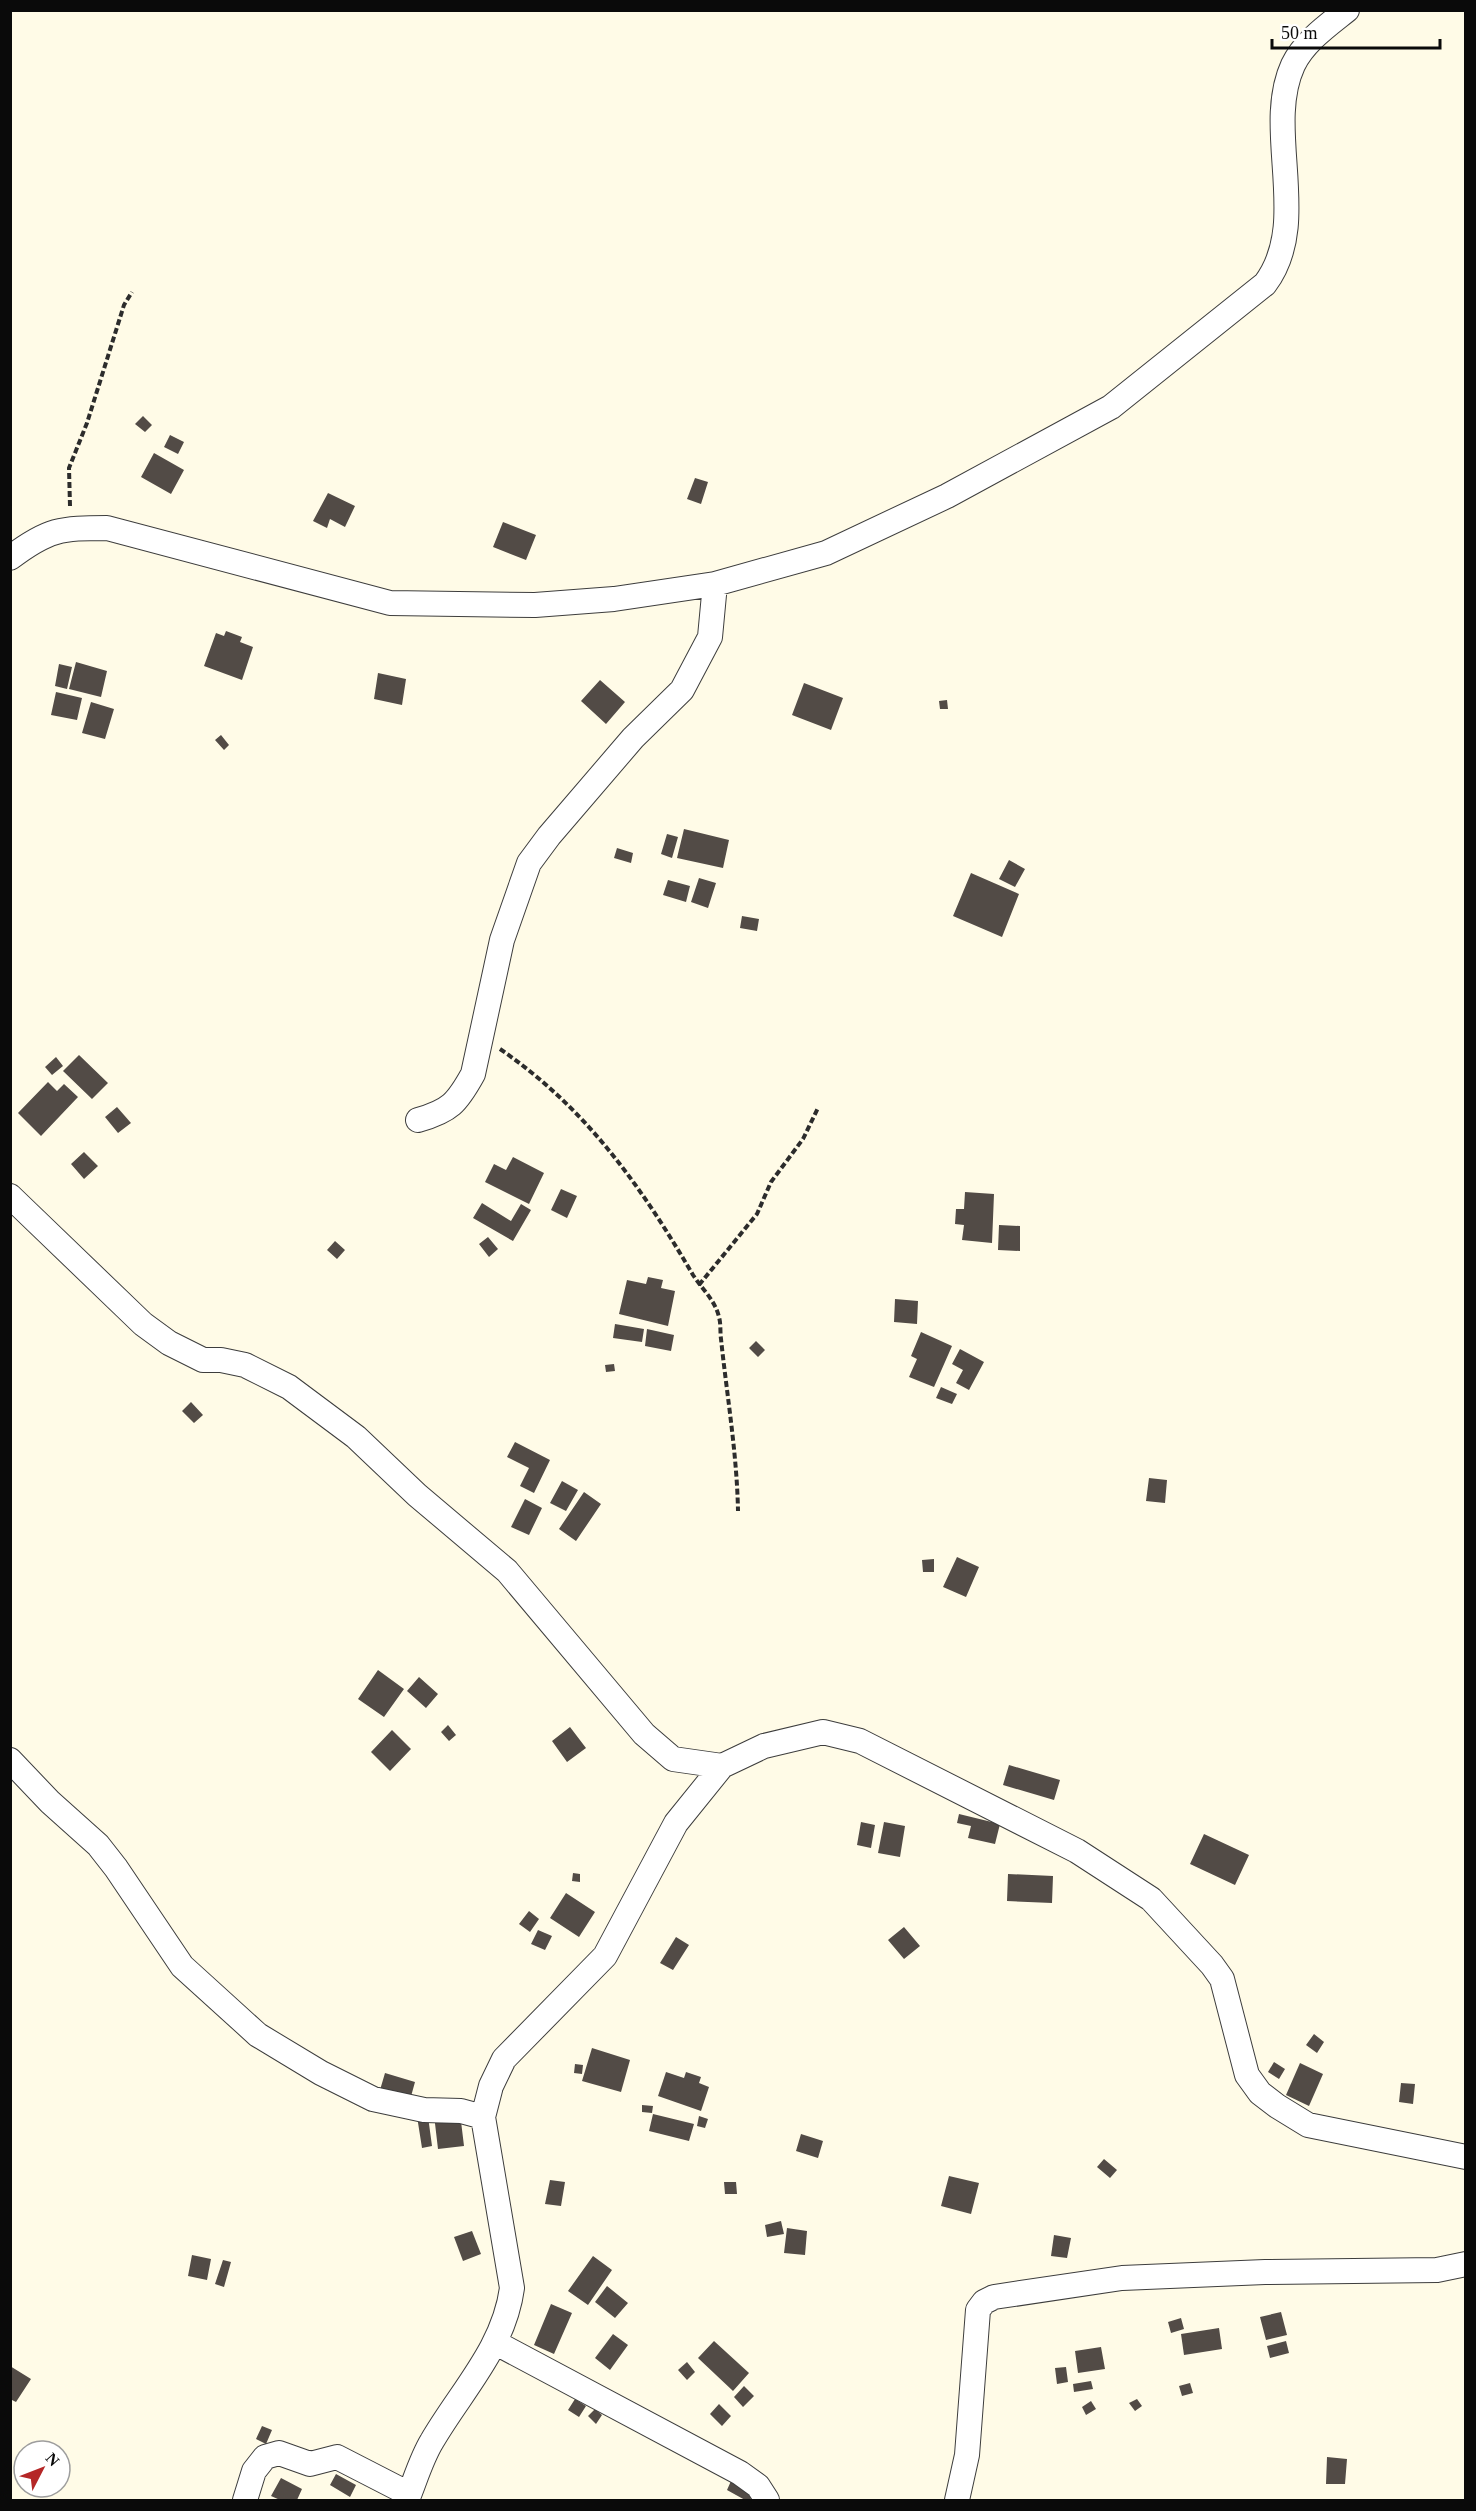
<svg xmlns="http://www.w3.org/2000/svg" width="1476" height="2511" font-family="Georgia,serif">
<style>
.building{fill:#524b46}
.lines{fill:none;stroke-linecap:round;stroke-linejoin:round}
.minor-casing{stroke:#3d3d3d;stroke-width:26}
.path{stroke:#2c2c2c;stroke-width:4;stroke-dasharray:6 3;stroke-linecap:butt}
.minor{stroke:#fff;stroke-width:24}
</style>
<rect width="100%" height="100%" fill="#fffbe7"/>
<path class="building" d="M143 416 152 425 145 432 135 424Z
M170 435 184 442 178 454 164 447Z
M154 453 184 470 171 494 141 477Z
M695 478 708 482 701 504 687 499Z
M328 493 355 506 345 527 330 519 327 528 313 521Z
M503 522 536 535 526 560 493 547Z
M226 631 242 637 240 642 253 647 242 680 204 666 216 633 224 636Z
M76 662 107 671 101 697 69 689Z
M59 664 72 667 67 689 55 686Z
M378 673 406 679 402 705 374 699Z
M600 680 625 702 606 724 581 701Z
M804 683 843 698 831 730 792 715Z
M56 692 82 698 77 720 51 715Z
M947 700 948 709H940L939 701Z
M91 702 114 709 105 739 82 733Z
M221 735 229 745 224 750 215 740Z
M684 829 729 840 723 868 677 858Z
M667 834 678 837 672 858 661 854Z
M617 848 633 853 631 863 614 858Z
M1009 860 1025 869 1015 887 999 879Z
M971 873 1019 894 1002 937 953 916Z
M699 878 716 883 708 908 691 902Z
M668 880 690 886 686 902 663 895Z
M742 916 759 919 757 931 740 928Z
M79 1055 108 1083 92 1099 63 1071Z
M56 1057 63 1066 52 1075 45 1067Z
M48 1082 57 1091 64 1084 78 1097 41 1136 18 1113Z
M117 1107 131 1123 118 1133 105 1117Z
M84 1152 98 1166 84 1179 71 1164Z
M513 1157 544 1173 529 1204 485 1182 494 1164 506 1170Z
M561 1189 577 1196 567 1218 551 1210Z
M965 1192 994 1194 992 1243 962 1240 964 1225 955 1224 956 1209H964Z
M482 1203 511 1221 521 1204 531 1210 513 1241 473 1218Z
M999 1225 1020 1226V1251L998 1250Z
M488 1237 498 1249 489 1257 479 1244Z
M335 1241 345 1250 337 1259 327 1250Z
M648 1277 663 1280 661 1288 675 1291 668 1326 619 1314 627 1280 646 1284Z
M895 1299 918 1301 917 1324 894 1322Z
M615 1324 644 1329 642 1342 613 1338Z
M647 1329 674 1335 671 1351 645 1346Z
M921 1332 952 1346 934 1387 909 1377 917 1359 911 1356Z
M756 1341 765 1350 758 1357 749 1348Z
M960 1349 984 1362 969 1390 956 1383 963 1370 952 1364Z
M614 1364 615 1371 606 1372 605 1365Z
M941 1387 957 1394 952 1404 936 1398Z
M191 1402 203 1415 194 1423 182 1411Z
M515 1442 550 1460 534 1493 520 1486 529 1468 507 1457Z
M1149 1478 1167 1480 1165 1503 1146 1501Z
M562 1481 578 1490 566 1511 550 1503Z
M584 1492 601 1504 576 1541 559 1529Z
M525 1499 542 1508 529 1535 511 1527Z
M957 1557 979 1567 966 1597 943 1587Z
M934 1559V1572H923L922 1560Z
M378 1670 404 1689 384 1717 358 1699Z
M419 1677 438 1694 426 1708 407 1691Z
M448 1725 456 1735 449 1741 441 1732Z
M570 1727 586 1748 567 1762 552 1741Z
M392 1730 411 1749 390 1771 371 1752Z
M1009 1765 1060 1780 1054 1800 1003 1785Z
M959 1814 1000 1824 995 1844 968 1838 971 1826 957 1823Z
M861 1822 875 1825 871 1848 857 1845Z
M884 1822 905 1826 900 1857 878 1853Z
M1204 1834 1249 1855 1235 1885 1190 1864Z
M573 1873 580 1874V1882L572 1881Z
M1008 1874 1053 1876 1052 1903 1007 1901Z
M566 1893 595 1912 579 1937 550 1918Z
M529 1911 539 1919 530 1932 519 1924Z
M904 1927 920 1946 904 1959 888 1940Z
M538 1930 552 1936 545 1950 531 1944Z
M676 1937 689 1945 673 1970 660 1963Z
M1314 2034 1324 2042 1317 2053 1306 2045Z
M592 2048 630 2060 621 2092 582 2081Z
M1274 2062 1285 2069 1279 2079 1268 2072Z
M1300 2063 1323 2074 1309 2106 1286 2095Z
M575 2064 583 2065 582 2074 574 2073Z
M666 2072 684 2078 686 2072 701 2077 699 2083 709 2087 701 2111 658 2096Z
M385 2073 415 2082 410 2100 380 2090Z
M1401 2083 1415 2084 1413 2104 1399 2102Z
M642 2105 653 2106 652 2113 642 2112Z
M427 2109 432 2146 422 2148 416 2110Z
M460 2113 464 2146 438 2149 434 2115Z
M653 2114 694 2124 689 2141 649 2131Z
M699 2116 708 2119 705 2128 697 2126Z
M801 2134 823 2141 818 2158 796 2151Z
M1104 2159 1117 2170 1110 2178 1097 2167Z
M949 2176 979 2183 971 2214 941 2206Z
M550 2180 565 2182 561 2206 545 2204Z
M724 2182H736L737 2194H725Z
M781 2221 784 2234 767 2237 765 2225Z
M787 2228 807 2231 805 2255 784 2253Z
M472 2231 481 2254 463 2261 454 2237Z
M1054 2235 1071 2238 1067 2258 1051 2256Z
M192 2255 211 2259 207 2280 188 2276Z
M593 2256 612 2270 588 2305 568 2291Z
M223 2260 231 2262 224 2287 215 2284Z
M607 2286 628 2303 615 2318 595 2302Z
M551 2304 572 2313 554 2354 534 2345Z
M1281 2312 1287 2335 1266 2340 1260 2317Z
M1181 2318 1184 2329 1171 2333 1168 2322Z
M1219 2328 1222 2349 1184 2355 1181 2334Z
M613 2334 628 2345 610 2370 595 2358Z
M714 2341 749 2373 733 2391 698 2358Z
M1286 2341 1289 2353 1270 2358 1267 2346Z
M1101 2347 1105 2369 1078 2373 1075 2351Z
M687 2362 695 2372 687 2380 678 2370Z
M10 2366 31 2379 16 2402 10 2399Z
M1066 2367 1068 2382 1057 2384 1055 2368Z
M1091 2381 1093 2389 1074 2392 1073 2384Z
M1190 2383 1193 2393 1182 2396 1179 2386Z
M744 2386 754 2396 743 2407 734 2397Z
M575 2399 586 2406 579 2417 568 2410Z
M1137 2399 1142 2406 1135 2411 1129 2403Z
M1091 2401 1096 2409 1086 2415 1082 2407Z
M719 2404 731 2416 722 2426 710 2414Z
M595 2409 602 2415 596 2424 588 2416Z
M262 2426 272 2430 266 2444 256 2439Z
M1327 2457 1347 2459 1345 2484H1326Z
M336 2474 356 2485 350 2497 330 2485Z
M281 2478 302 2489 297 2500H280L271 2496Z
M731 2481 749 2490 751 2500H745L727 2490Z"/>
<g class="lines">
<defs>
<path id="minor" d="M10 558C48 529 61 528 107 528L390 603 535 605 614 599 715 584 826 553 947 496 1111 407 1265 284C1312 222 1263 130 1293 65 1304 42 1327 26 1347 10
M418 1120C450 1111 457 1103 473 1074L502 940 529 863 549 836 633 738 682 690 710 637 715 584
M10 1196 143 1324 169 1343 203 1360H221L245 1365 289 1387 356 1437 417 1495 507 1571 644 1734 673 1759 722 1766
M10 1760 50 1802 98 1845 116 1868 182 1966 258 2035 321 2073 373 2099 424 2110 461 2111 483 2117
M496 2343 740 2473 758 2486 767 2500
M245 2500 254 2471 265 2457 279 2453 310 2464 337 2457 409 2494
M407 2500C415 2481 421 2459 432 2441 461 2391 504 2348 512 2288L483 2117 491 2086 504 2059 605 1956 676 1823 722 1766 764 1746 823 1732 860 1741 1077 1851 1151 1899 1212 1965 1222 1979 1247 2075 1260 2093 1277 2106 1308 2125 1466 2157
M957 2500 967 2455 978 2310 984 2302 994 2297 1122 2278 1265 2272 1437 2270 1466 2264"/>
</defs>
<use href="#minor" class="minor-casing"/>
<path class="path" d="M70 506 69 468 87 423 124 305 132 292
M500 1049C586 1108 641 1186 693 1275 702 1289 715 1300 719 1317 721 1324 720 1332 721 1339 727 1396 737 1454 738 1511
M699 1285 757 1214 771 1182 803 1139 818 1108"/>
<use href="#minor" class="minor"/>
</g>
<rect width="1476" height="2511" fill="none" stroke="#0a0a0a" stroke-width="24"/>
<g transform="translate(42 2469) rotate(48)"><circle r="28" fill="#ffffff" stroke="#9d9d9d" stroke-width="1.5"/>
<path d="M0-4.5L10 22L0 15L-10 22Z" fill="#b52727"/>
<text y="-9" font-size="16" font-weight="bold" text-anchor="middle" fill="#0a0a0a">N</text>
</g>
<path d="M1272 39v9h168v-9" fill="none" stroke="#0a0a0a" stroke-width="3"/>
<text x="1281" y="39" font-size="18" fill="#0a0a0a" stroke="#ffffff" stroke-width="4.5" paint-order="stroke">50 m</text>
</svg>
